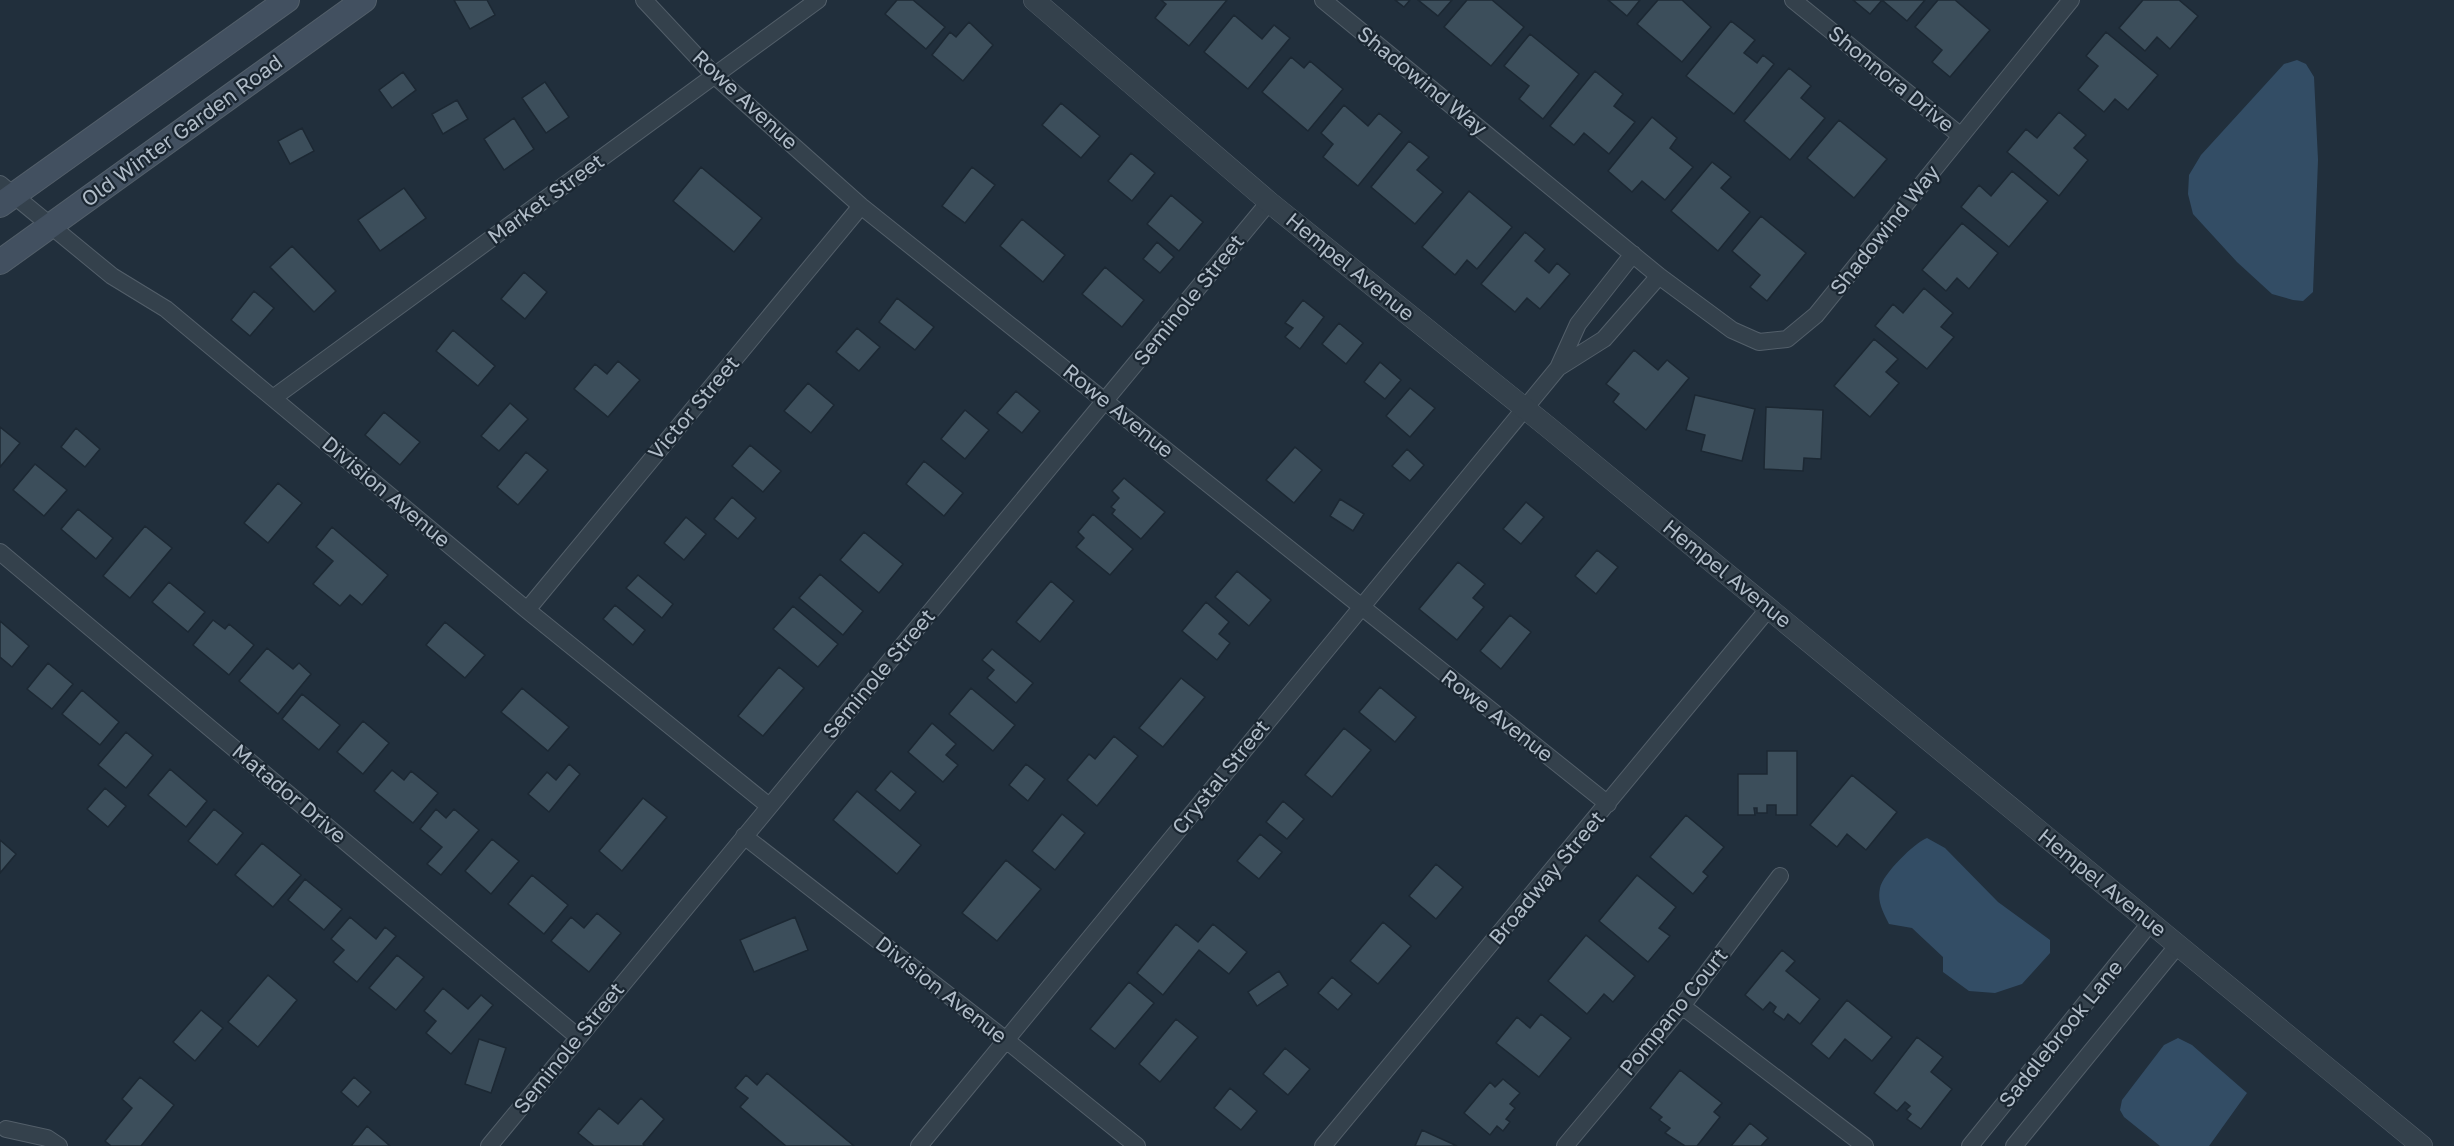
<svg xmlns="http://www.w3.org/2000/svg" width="2454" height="1146" font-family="'Golos Text',sans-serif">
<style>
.water{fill:#334d65}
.building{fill:#3c4e5b;stroke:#1c2833;stroke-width:1.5}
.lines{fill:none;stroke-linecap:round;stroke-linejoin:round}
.minor-casing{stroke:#535f6a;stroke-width:18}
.tertiary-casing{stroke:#535f6a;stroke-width:22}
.secondary-casing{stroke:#535f6a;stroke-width:26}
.minor{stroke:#34414c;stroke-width:16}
.tertiary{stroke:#34414c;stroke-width:21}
.secondary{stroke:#425060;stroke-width:24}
.labels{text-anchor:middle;stroke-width:4.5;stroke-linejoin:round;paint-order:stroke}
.street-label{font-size:21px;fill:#b0bcc8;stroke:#1a2631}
</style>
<rect width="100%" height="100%" fill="#212f3c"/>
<path class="water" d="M2297 60 2306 64 2314 77 2318 160 2313 292 2303 301 2293 300 2272 294 2237 262 2193 214 2188 194 2189 175 2201 155 2284 64Z
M1927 838 1945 848 1998 902 2050 940V953L2022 984 1995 993 1969 991 1943 972V957L1912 928 1889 924C1883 912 1877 902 1880 888 1883 874 1914 843 1927 838Z
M2178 1038 2192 1045 2247 1093 2209 1146H2160L2124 1117 2120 1110 2122 1100 2164 1045Z"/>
<path class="building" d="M454 0H487L495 15 470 29Z
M897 0H913L945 27 926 49 885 14Z
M1161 0H1227L1189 46 1155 18 1166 4Z
M1395 0H1410L1404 7Z
M1418 0H1452L1438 16Z
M1467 0H1492L1524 27 1491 66 1444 27Z
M1608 0H1640L1627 16Z
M1658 0H1682L1711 27 1682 62 1637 24Z
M1853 0H1925L1907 21 1882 0 1870 14Z
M1938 0H1955L1990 30 1950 77 1932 62 1942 50 1915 27Z
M2143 0H2179L2198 16 2170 49 2157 37 2145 51 2119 28Z
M1234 15 1262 39 1274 25 1290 38 1248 89 1204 52Z
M1731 21 1755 40 1744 53 1757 63 1763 55 1774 64 1734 114 1686 76Z
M969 22 993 45 963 81 932 55 950 32 956 37Z
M2106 32 2158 75 2128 110 2115 99 2104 112 2078 90 2098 66 2086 56Z
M1530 34 1579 74 1543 119 1519 99 1529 86 1504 66Z
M1291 57 1304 68 1310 61 1343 89 1308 131 1262 92Z
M1789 68 1811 86 1801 98 1825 118 1790 160 1744 121Z
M1595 71 1623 94 1614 106 1635 122 1609 154 1584 133 1574 145 1550 126Z
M403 72 416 90 392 108 379 90Z
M545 82 569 117 546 133 522 98Z
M457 100 468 119 443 134 432 114Z
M1061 103 1100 136 1081 158 1042 125Z
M1344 105 1368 126 1379 113 1402 132 1358 186 1323 157 1333 144 1321 133Z
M2059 112 2086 135 2074 148 2088 160 2059 196 2007 152 2026 129 2037 138Z
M1652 117 1677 138 1670 148 1693 167 1665 200 1642 181 1632 192 1608 171Z
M514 118 534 149 504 170 484 139Z
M1839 120 1887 159 1854 198 1807 158Z
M302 128 314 151 290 164 278 141Z
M1409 141 1429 157 1417 170 1443 192 1415 224 1371 187Z
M1131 153 1155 173 1132 201 1108 181Z
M1712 162 1731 177 1721 188 1750 212 1718 251 1671 211Z
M701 167 762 218 734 252 673 201Z
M972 167 995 185 965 223 942 206Z
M2012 171 2048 201 2009 247 1961 207 1979 185 1991 196Z
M404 188 426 218 380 251 358 220Z
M1469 191 1512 227 1477 269 1467 260 1455 275 1422 247Z
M1171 195 1203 222 1179 251 1147 224Z
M1761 216 1806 253 1767 301 1750 287 1760 275 1732 251Z
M1022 219 1065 255 1043 282 1000 246Z
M1962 223 1998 253 1969 289 1957 278 1946 291 1922 270Z
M1525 232 1545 249 1535 261 1549 273 1557 263 1570 274 1540 309 1527 298 1515 312 1481 284Z
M1157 242 1174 257 1160 273 1143 259Z
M292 246 336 291 314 312 270 267Z
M1105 267 1144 300 1122 327 1082 294Z
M524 272 547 292 525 319 501 299Z
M1924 288 1953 313 1941 327 1954 337 1927 369 1875 326 1893 304 1903 313Z
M254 291 274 308 250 336 231 320Z
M897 298 934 327 915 350 879 322Z
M1303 300 1324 317 1300 349 1285 337 1293 328 1285 323Z
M1339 323 1363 343 1346 364 1322 344Z
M857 328 880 347 859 371 836 352Z
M453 330 495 366 478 386 436 351Z
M1874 339 1898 359 1886 372 1899 383 1870 417 1834 386Z
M1634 350 1658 370 1667 360 1689 378 1646 430 1613 402 1619 394 1606 384Z
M618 361 640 380 608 417 574 389 595 364 607 374Z
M1380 362 1401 380 1385 399 1364 382Z
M808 383 834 405 811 433 784 411Z
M1410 388 1435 408 1410 437 1386 416Z
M1016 391 1040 411 1022 433 997 413Z
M1695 395 1755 409 1742 461 1701 451 1705 435 1686 430Z
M510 403 528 419 499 451 481 436Z
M1766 407 1823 410 1821 459 1804 458 1803 471 1764 469Z
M965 410 989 430 965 459 941 439Z
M384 412 420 442 400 465 365 435Z
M0 427 20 443 0 467Z
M76 428 100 449 85 467 61 447Z
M750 445 781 471 763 492 732 466Z
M1295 447 1322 470 1294 503 1266 480Z
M1407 449 1424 465 1410 481 1392 466Z
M526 452 548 470 518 505 497 487Z
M924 461 963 493 944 516 906 484Z
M35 464 67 490 44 516 13 490Z
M1124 478 1165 512 1141 539 1112 514 1115 510 1111 507 1119 498 1112 491Z
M278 483 302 503 268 543 244 523Z
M732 497 756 518 738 539 714 519Z
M1340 499 1364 514 1353 531 1330 516Z
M1526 502 1544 517 1521 544 1503 529Z
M78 509 113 538 96 559 61 529Z
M1093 514 1133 549 1110 575 1076 547 1084 538 1078 532Z
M686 517 706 534 684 560 664 543Z
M145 526 172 548 130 598 103 576Z
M332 527 388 575 362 605 350 595 340 606 313 584 333 561 316 547Z
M864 532 903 564 879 593 840 560Z
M1597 550 1618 567 1596 594 1575 576Z
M1458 562 1485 584 1473 598 1484 607 1457 640 1419 609Z
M1237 571 1271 600 1249 626 1215 597Z
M820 574 863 611 843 635 799 598Z
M638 575 673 604 662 618 626 588Z
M1051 581 1074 601 1040 642 1016 622Z
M169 582 205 612 188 632 152 602Z
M1206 602 1229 622 1219 634 1230 643 1217 660 1182 631Z
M615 605 645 630 633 645 603 619Z
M793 606 838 644 818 667 773 629Z
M1510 615 1531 632 1501 669 1480 651Z
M213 620 225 629 229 624 254 645 229 675 193 645Z
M0 621 29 646 12 667 0 657Z
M445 622 485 655 465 678 426 645Z
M267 648 293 669 299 663 311 674 278 714 239 681Z
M992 649 1033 683 1016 703 987 678 994 670 982 660Z
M48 663 73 684 52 709 27 689Z
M779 667 804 688 763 736 738 716Z
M1181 678 1205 697 1163 747 1139 728Z
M1380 687 1416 717 1395 742 1359 712Z
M522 688 569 727 548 751 501 712Z
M971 688 1015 725 993 751 949 714Z
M82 690 119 722 100 745 62 714Z
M302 694 340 725 319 750 282 719Z
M363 721 389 743 363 774 337 752Z
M932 723 956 744 946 755 958 765 943 782 908 752Z
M1344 728 1371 750 1332 797 1305 775Z
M126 732 153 755 126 788 98 765Z
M1114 736 1138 756 1097 806 1067 780 1089 754 1095 759Z
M1767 751H1797V815H1776V805H1767V813H1757V808H1754L1755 815H1738V774H1767Z
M569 764 580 774 549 812 528 794 547 772 556 780Z
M1026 764 1045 779 1028 801 1009 785Z
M170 769 207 801 186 827 148 795Z
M392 770 404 780 411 771 438 793 413 823 374 791Z
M891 771 916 792 900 811 875 790Z
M1852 775 1897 812 1866 850 1847 834 1837 847 1810 825Z
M105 788 126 806 108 827 87 809Z
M857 791 921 845 897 874 833 820Z
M643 798 667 817 622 871 599 851Z
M1283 801 1304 819 1287 839 1266 822Z
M214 809 243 833 217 865 188 841Z
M436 809 446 818 454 809 479 830 441 875 427 864 442 847 420 829Z
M1062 814 1085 833 1055 870 1032 851Z
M1686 815 1724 847 1703 872 1708 876 1693 894 1650 857Z
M1260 834 1282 852 1259 879 1237 861Z
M492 839 519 861 491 894 465 871Z
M0 840 16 854 0 873Z
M262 843 301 875 273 907 235 875Z
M1006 860 1041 889 997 941 962 913Z
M1436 864 1463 887 1436 919 1409 896Z
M532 875 568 905 544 934 508 904Z
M1637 875 1676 907 1659 928 1670 936 1648 962 1599 921Z
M305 879 342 909 324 930 288 900Z
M597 913 621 933 589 972 551 941 571 917 584 928Z
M350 917 376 939 385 927 396 936 357 982 333 962 344 950 331 939Z
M795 917 808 950 754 972 740 940Z
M1383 922 1411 946 1378 984 1350 961Z
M1176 924 1198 942 1213 924 1247 952 1229 974 1199 950 1163 995 1137 973Z
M1586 935 1635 976 1613 1002 1604 994 1587 1014 1548 981Z
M1782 950 1795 961 1786 971 1820 999 1800 1024 1788 1014 1784 1020 1773 1012 1776 1007 1770 1002 1763 1010 1745 995Z
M397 955 424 977 396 1010 369 988Z
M1279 971 1288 985 1257 1006 1248 992Z
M268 975 297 1000 258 1047 228 1022Z
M1332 977 1352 994 1338 1010 1318 993Z
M1129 982 1154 1003 1115 1049 1090 1029Z
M443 988 468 1009 481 995 493 1005 451 1054 426 1033 436 1021 424 1011Z
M1847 1000 1892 1037 1872 1061 1845 1039 1829 1059 1811 1044Z
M201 1010 223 1028 195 1061 173 1042Z
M1541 1014 1571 1038 1539 1077 1496 1043 1517 1017 1530 1028Z
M1176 1019 1198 1037 1160 1082 1139 1064Z
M1917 1037 1943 1057 1931 1072 1952 1089 1921 1129 1907 1119 1911 1114 1906 1110 1910 1106 1905 1102 1897 1111 1874 1093Z
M479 1039 506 1048 491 1093 465 1084Z
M1285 1048 1310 1069 1288 1095 1263 1074Z
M1680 1070 1722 1103 1714 1112 1720 1117 1697 1146H1685L1665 1133 1670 1128 1659 1120 1662 1117 1650 1108Z
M767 1073 854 1146H786L740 1107 748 1098 735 1088 746 1075 757 1085Z
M140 1077 174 1105 141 1146H111L105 1141 132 1108 122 1099Z
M354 1077 371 1092 358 1107 341 1092Z
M1503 1079 1520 1093 1510 1104 1515 1108 1506 1119 1510 1122 1503 1131 1497 1126 1490 1135 1464 1113 1490 1082 1495 1087Z
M1230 1088 1257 1111 1241 1130 1214 1108Z
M641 1098 664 1119 643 1144 645 1146H594L578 1133 599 1108 618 1124Z
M1750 1123 1768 1138 1761 1146H1731Z
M367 1126 390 1146H351Z
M1422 1130 1457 1146H1415Z"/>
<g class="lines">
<defs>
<path id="minor" d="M644 0 715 76 861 206 1608 804
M1323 0 1659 276 1732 330 1759 342 1787 339 1816 315 2071 0
M1793 0 1961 136
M0 184 112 276 166 309 527 610 769 806
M1558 368 1604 339 1659 276
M273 398 818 0
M0 552 578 1037
M527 610 861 206
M744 836 1006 1040 1137 1146
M1682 1006 1865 1146
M6 1129 47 1138 59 1146
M489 1146 1269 202
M919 1146 1558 368 1578 324 1633 254
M1323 1146 1769 608
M1565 1146 1682 1006 1780 876
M1970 1146 2151 922
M2014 1146 2178 945"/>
<path id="tertiary" d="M1034 0 1269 202 1548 427 2422 1146"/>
<path id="secondary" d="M0 205 287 0
M0 262 364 0"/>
</defs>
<use href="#minor" class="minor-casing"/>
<use href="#tertiary" class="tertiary-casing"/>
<use href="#secondary" class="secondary-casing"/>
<use href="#minor" class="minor"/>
<use href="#tertiary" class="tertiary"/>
<use href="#secondary" class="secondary"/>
</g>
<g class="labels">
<g class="street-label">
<text transform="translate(1891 79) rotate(39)" y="7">Shonnora Drive</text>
<text transform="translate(1422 81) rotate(39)" y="7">Shadowind Way</text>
<text transform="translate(745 100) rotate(43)" y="7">Rowe Avenue</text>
<text transform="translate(182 131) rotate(-36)" y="7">Old Winter Garden Road</text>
<text transform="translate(546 199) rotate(-36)" y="7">Market Street</text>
<text transform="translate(1885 230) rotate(-51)" y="7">Shadowind Way</text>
<text transform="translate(1350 267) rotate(39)" y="7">Hempel Avenue</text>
<text transform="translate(1189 300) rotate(-51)" y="7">Seminole Street</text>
<text transform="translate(694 408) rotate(-50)" y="7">Victor Street</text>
<text transform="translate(1118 411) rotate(39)" y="7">Rowe Avenue</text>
<text transform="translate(386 492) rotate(40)" y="7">Division Avenue</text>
<text transform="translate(1727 574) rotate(39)" y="7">Hempel Avenue</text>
<text transform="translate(879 674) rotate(-50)" y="7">Seminole Street</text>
<text transform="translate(1497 716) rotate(38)" y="7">Rowe Avenue</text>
<text transform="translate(1221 777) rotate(-51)" y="7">Crystal Street</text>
<text transform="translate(289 794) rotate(40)" y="7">Matador Drive</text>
<text transform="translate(1547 878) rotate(-50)" y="7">Broadway Street</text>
<text transform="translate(2102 883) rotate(39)" y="7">Hempel Avenue</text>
<text transform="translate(941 990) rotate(38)" y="7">Division Avenue</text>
<text transform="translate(1674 1012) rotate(-51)" y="7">Pompano Court</text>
<text transform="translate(2061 1034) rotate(-51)" y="7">Saddlebrook Lane</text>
<text transform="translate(569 1048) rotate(-51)" y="7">Seminole Street</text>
</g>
</g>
</svg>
